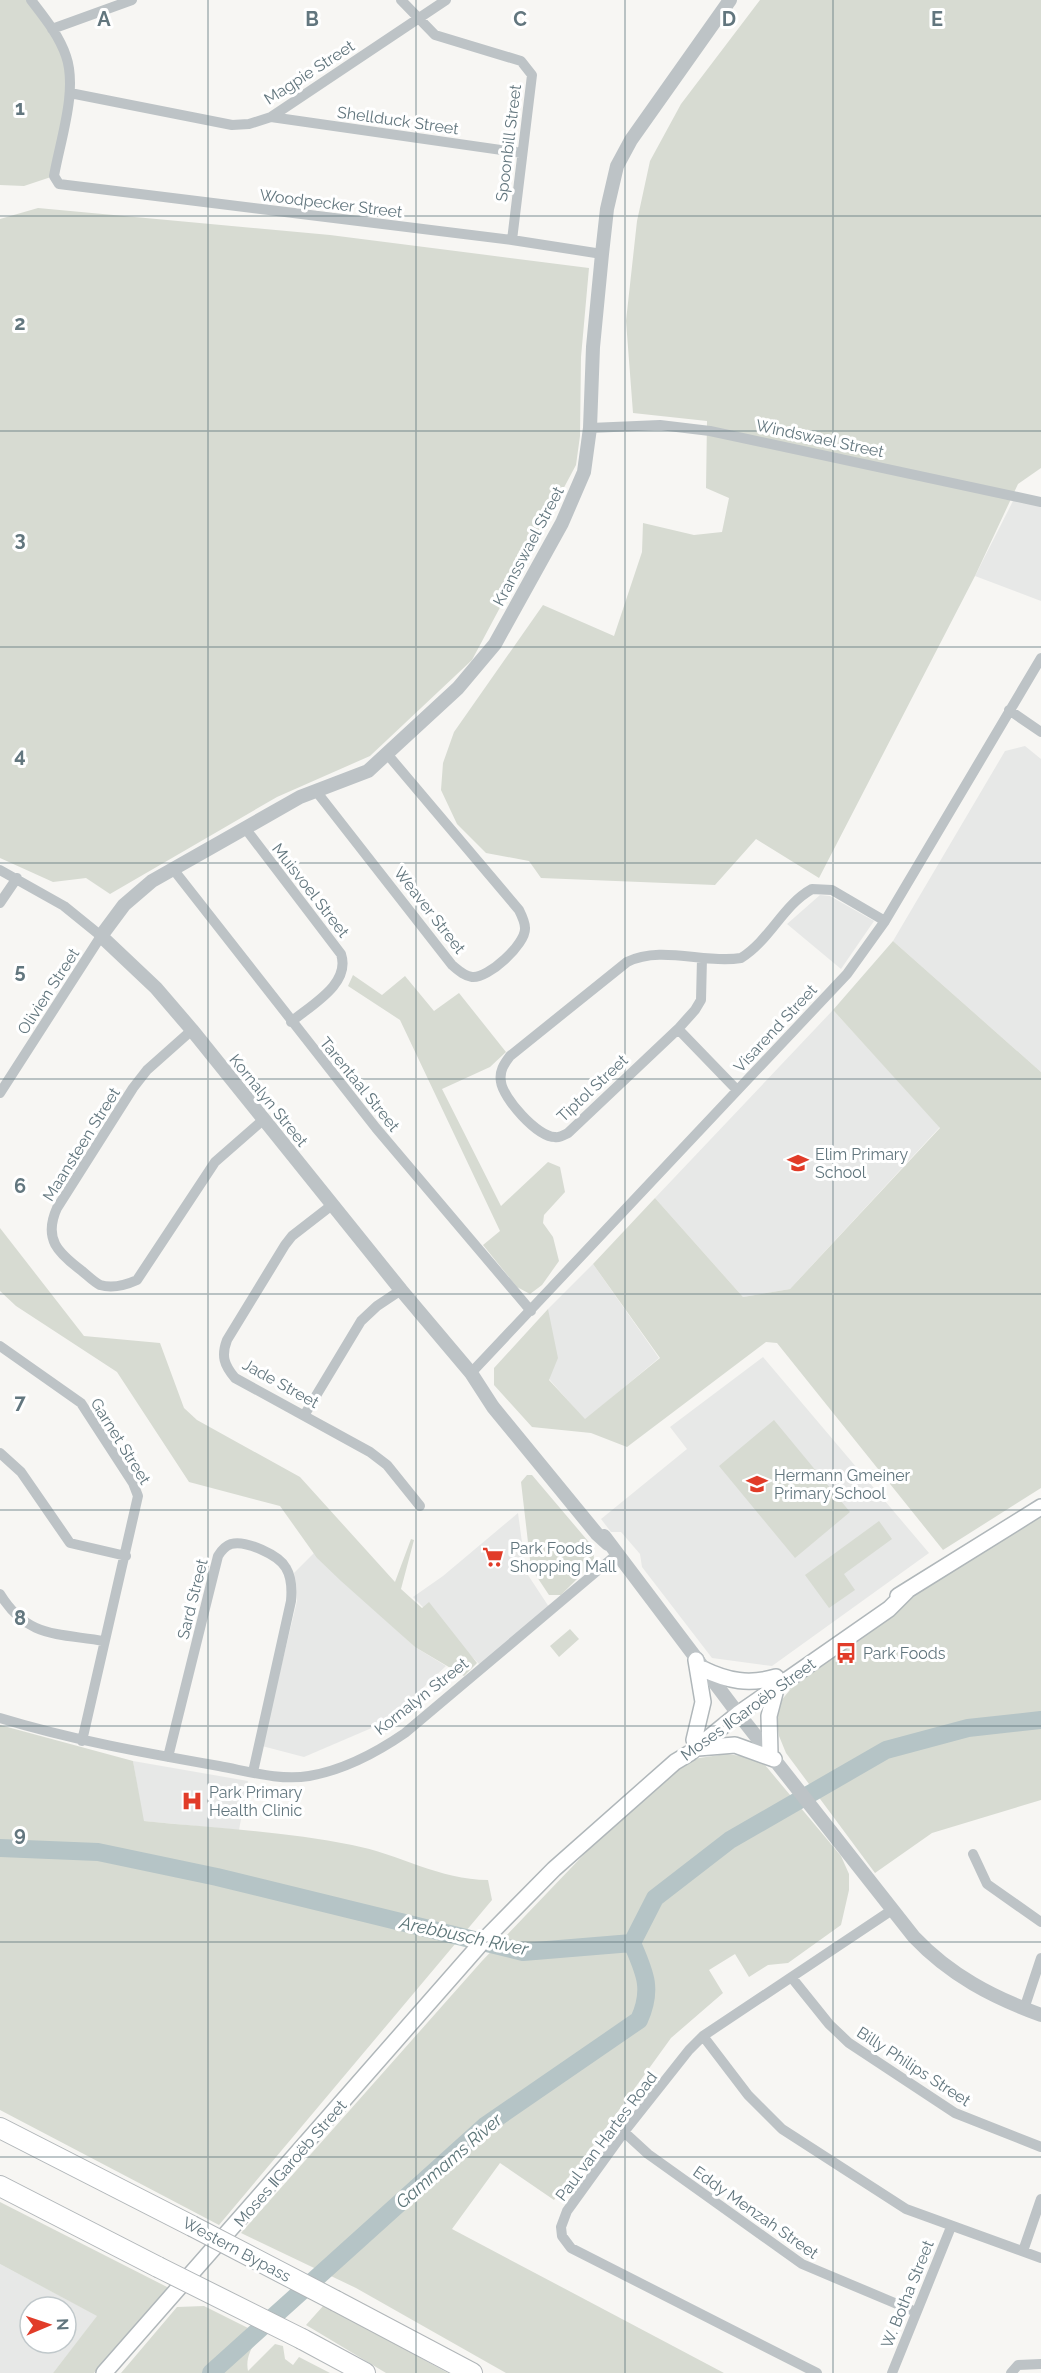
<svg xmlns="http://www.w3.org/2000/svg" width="1041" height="2373" font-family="Raleway,sans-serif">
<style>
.built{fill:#e7e8e7;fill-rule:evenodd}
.green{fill:#d7dbd2}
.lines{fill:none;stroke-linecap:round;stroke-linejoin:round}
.river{stroke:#b5c4c6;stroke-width:18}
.secondary-casing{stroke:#b0b7ba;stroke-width:18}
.motorway-casing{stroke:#b1b6b9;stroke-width:22}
.minor{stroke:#bdc3c6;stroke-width:10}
.tertiary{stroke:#bdc3c6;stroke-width:14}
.secondary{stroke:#fff;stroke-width:15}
.motorway{stroke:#fff;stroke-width:20}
.motorway-bridge-casing{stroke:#b1b6b9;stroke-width:22;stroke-linecap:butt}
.motorway-bridge{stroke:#fff;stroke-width:20}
.grid{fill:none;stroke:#62767e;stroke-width:1.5;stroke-opacity:0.55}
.labels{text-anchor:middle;stroke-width:6;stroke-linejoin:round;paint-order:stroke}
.street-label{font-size:16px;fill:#62767e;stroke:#fff}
.poi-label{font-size:16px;fill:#62767e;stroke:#fff;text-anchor:start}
.water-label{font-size:18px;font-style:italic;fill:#5d7679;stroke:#fff}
.grid-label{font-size:20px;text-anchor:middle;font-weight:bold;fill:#62767e;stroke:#fff;stroke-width:6;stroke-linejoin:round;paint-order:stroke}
</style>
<rect width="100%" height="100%" fill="#f7f6f3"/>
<path class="built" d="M1015 497 1041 501V601L975 576Z
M1025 746 1041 759V1072L893 941 1005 751Z
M820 895 830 896 874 921 841 969 787 924Z
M833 1010 940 1127 790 1289 743 1297 655 1198Z
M593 1264 659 1358 585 1420 549 1379 548 1309Z
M763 1357 929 1553 772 1666 712 1658 642 1567 640 1554 621 1532H611L601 1519 687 1449 670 1427Z
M518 1513 526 1572 551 1610 483 1668 413 1597 443 1576Z
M314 1553 415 1647 446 1666 388 1721 304 1757 262 1746 297 1601 294 1573Z
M133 1761 248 1781 239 1830 143 1821Z
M0 2264 98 2316 53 2373H0ZM30 2307H66V2343H30Z"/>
<path class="green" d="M0 0H31L52 29 69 71 54 176 24 186 0 185Z
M760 0H1041V468L1018 484 975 576 819 878 756 839 715 885 541 878 529 861 486 853 457 824 441 790 443 763 454 732 543 605 614 636 642 552 643 523 694 535 722 532 729 498 706 488 707 421 633 413 626 321 637 221 650 161 681 104Z
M38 208 330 235 589 268 581 357 580 436 576 465 472 660 370 756 277 797 110 894 86 878 53 882 0 858V219Z
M893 941 1041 1072V1488L943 1550 777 1343 766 1342 627 1447 591 1433 532 1427 494 1385V1368L548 1309 558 1358 549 1380 585 1419 660 1358 593 1264 655 1198 743 1297 790 1289 940 1128 833 1010Z
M353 975 382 995 405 976 434 1011 459 993 506 1052 490 1067 442 1089 501 1206 548 1162 560 1167 565 1192 544 1215 543 1223 553 1237 559 1261 542 1285 530 1294 517 1287 483 1245 500 1231 400 1020 348 986Z
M0 1228 84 1336 160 1343 184 1408 197 1420 300 1477 395 1582 411 1539 414 1540 401 1589 422 1608 429 1602 477 1663 464 1676 415 1647 341 1581 317 1558 280 1506 189 1482 117 1372 16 1306 0 1291Z
M774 1420 850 1512 795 1558 719 1466Z
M527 1475H532L593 1547 594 1559 591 1565 561 1595H549L531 1568 521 1482Z
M1041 1516V1800L932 1833 875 1873 786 1753 779 1736 776 1715 780 1702 794 1685 912 1597Z
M879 1521 892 1539 844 1574 855 1590 829 1608 805 1575Z
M570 1629 579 1639 559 1657 550 1646Z
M0 1725 133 1761 144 1821C213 1828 284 1831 352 1845 399 1854 440 1880 488 1880L492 1900 219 2225 0 2110Z
M726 1754 749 1757 765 1765 841 1856 849 1874V1890L841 1925 788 1963 768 1965 749 1977 735 1954 709 1970 723 1993 671 2038 554 2200 500 2163 452 2229 724 2373H506L356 2288 241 2233 482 1961 615 1822 678 1769 693 1759Z
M0 2202 169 2288 94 2373H53L97 2316 0 2264Z
M324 2305 448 2373H386L306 2325Z
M204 2306 260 2334C253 2346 245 2356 248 2371L275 2344 283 2346 285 2359 293 2365 299 2357 330 2373H121L177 2307Z"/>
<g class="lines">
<path class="river" d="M0 1848 98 1852 217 1877 523 1952 632 1943 655 1898 730 1840 886 1750 968 1728 1041 1720
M211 2373 485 2126 639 2020C653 1989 645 1973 632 1943"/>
<defs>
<path id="secondary" d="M898 1596 1041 1507
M703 1669C728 1681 749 1685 776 1677
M694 1740 703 1702 696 1660
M698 1748 735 1745 774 1759
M770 1754 769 1716 776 1689
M104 2373 484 1940 554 1869 675 1762 690 1753 738 1714 889 1609 907 1591"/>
<path id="motorway" d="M0 2128 192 2226
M0 2186 158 2267
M336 2301 472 2373
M302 2339 365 2373"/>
</defs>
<use href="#secondary" class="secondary-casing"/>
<use href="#motorway" class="motorway-casing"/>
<path class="minor" d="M31 0C44 17 59 35 66 56 78 90 60 141 54 176L59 184 512 240 602 254
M401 0 435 35 521 61 532 75 512 240
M52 29 132 0
M70 93 232 125 249 124 271 117 446 0
M271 117 522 153
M590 428 660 425 710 431 1041 502
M1009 710 1041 732
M316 791 452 965C458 970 464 976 472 977 488 979 526 944 525 928 525 922 522 916 519 910L388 755
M245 828 341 954C351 984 311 1005 291 1022
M173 869 376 1128 531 1311
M0 870 64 906 101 936 0 1093
M0 903 17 878
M702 958 701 1000 695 1010 678 1029 568 1133C564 1135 560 1138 555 1137 537 1137 503 1098 501 1082 499 1071 504 1064 510 1056L627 962C661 945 705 964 741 958 770 940 783 905 812 889L832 890 885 921
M678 1029 737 1090
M192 1030 147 1070 133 1088 57 1208C43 1239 58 1253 82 1271 87 1275 94 1282 100 1285 113 1289 126 1285 137 1280L215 1162 263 1120
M332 1205 292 1236 285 1245 227 1340C221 1356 224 1365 235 1378L370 1452 387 1465 420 1506
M0 1346 81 1403 133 1483 138 1496 82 1741
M471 1373 847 974 885 921 1041 658
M305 1414 361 1321 377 1306 401 1290
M0 1453 21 1472 70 1543 126 1556
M0 1594C27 1638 57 1633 104 1641
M0 1718C72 1740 145 1753 219 1766 247 1771 280 1781 309 1776 344 1770 376 1753 405 1733L616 1555
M168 1757 218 1556C221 1551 225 1546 231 1544 246 1540 279 1555 286 1568 292 1578 292 1590 291 1601L253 1772
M973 1854 987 1884 1041 1922
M792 1978 829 2024 849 2043 955 2113 1041 2147
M1024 2009 1041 1958
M703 2036 748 2095 782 2129 906 2209 1041 2258
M624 2132 648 2154 802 2264 916 2312
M1023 2251 1041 2199
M817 2373 571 2248 562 2236 561 2227 567 2211 624 2132 689 2050 703 2036 892 1910
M892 2373 951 2227
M1011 2373 1018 2365 1041 2364"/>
<path class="tertiary" d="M604 1536 733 1707 914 1937C950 1975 992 1997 1041 2015
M608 1544 597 1534 493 1407 471 1373 401 1290 192 1030 156 988 101 936 124 905 152 881 300 797 368 771 458 688 495 644 562 523 584 472 590 428 593 347 602 254 607 209 617 166 631 140 730 0"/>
<use href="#secondary" class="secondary"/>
<use href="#motorway" class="motorway"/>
<defs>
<path id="motorway-bridge" d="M192 2226 336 2301
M158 2267 302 2339"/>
</defs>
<use href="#motorway-bridge" class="motorway-bridge-casing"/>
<use href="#motorway-bridge" class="motorway-bridge"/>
</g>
<path class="grid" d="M208 0V2373M416 0V2373M625 0V2373M833 0V2373M0 216H1041M0 431H1041M0 647H1041M0 863H1041M0 1079H1041M0 1294H1041M0 1510H1041M0 1726H1041M0 1942H1041M0 2157H1041"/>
<defs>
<symbol id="school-bare" viewBox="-9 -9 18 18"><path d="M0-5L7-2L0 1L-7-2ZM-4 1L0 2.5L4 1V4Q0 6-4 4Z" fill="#e13c29" stroke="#fff" stroke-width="2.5" paint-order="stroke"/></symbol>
<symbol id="supermarket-bare" viewBox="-9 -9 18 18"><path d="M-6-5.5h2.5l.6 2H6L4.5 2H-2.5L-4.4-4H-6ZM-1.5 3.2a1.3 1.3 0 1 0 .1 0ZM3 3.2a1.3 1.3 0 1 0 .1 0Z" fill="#e13c29" stroke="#fff" stroke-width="2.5" paint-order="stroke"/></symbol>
<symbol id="bus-bare" viewBox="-9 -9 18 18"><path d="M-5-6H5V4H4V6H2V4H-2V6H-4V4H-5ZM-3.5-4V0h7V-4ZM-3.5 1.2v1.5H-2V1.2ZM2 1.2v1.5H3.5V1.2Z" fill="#e13c29" stroke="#fff" stroke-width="2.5" paint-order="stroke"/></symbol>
<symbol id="hospital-bare" viewBox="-9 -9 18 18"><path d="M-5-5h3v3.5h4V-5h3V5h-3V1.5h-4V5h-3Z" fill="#e13c29" stroke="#fff" stroke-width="2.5" paint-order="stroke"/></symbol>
</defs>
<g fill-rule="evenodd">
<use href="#school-bare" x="783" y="1148" width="30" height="30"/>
<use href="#school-bare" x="742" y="1469" width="30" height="30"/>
<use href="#supermarket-bare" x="478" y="1542" width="30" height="30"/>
<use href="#bus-bare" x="831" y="1638" width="30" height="30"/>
<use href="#hospital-bare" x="177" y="1786" width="30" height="30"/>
</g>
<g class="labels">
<g class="street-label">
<text transform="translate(309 72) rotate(-33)" y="6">Magpie Street</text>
<text transform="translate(398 120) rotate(8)" y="6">Shellduck Street</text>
<text transform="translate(508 143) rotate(-83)" y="6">Spoonbill Street</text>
<text transform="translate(331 203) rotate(7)" y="6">Woodpecker Street</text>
<text transform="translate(820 438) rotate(12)" y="6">Windswael Street</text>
<text transform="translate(528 546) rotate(-62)" y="6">Kransswael Street</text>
<text transform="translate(311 890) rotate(52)" y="6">Muisvoel Street</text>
<text transform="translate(430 910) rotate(52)" y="6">Weaver Street</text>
<text transform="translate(48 991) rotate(-57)" y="6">Olivien Street</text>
<text transform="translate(775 1028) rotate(-47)" y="6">Visarend Street</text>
<text transform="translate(360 1084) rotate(51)" y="6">Tarentaal Street</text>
<text transform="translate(592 1088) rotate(-43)" y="6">Tiptol Street</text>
<text transform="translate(269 1100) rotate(51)" y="6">Kornalyn Street</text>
<text transform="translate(81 1144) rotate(-58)" y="6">Maansteen Street</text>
<text transform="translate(281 1383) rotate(29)" y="6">Jade Street</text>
<text transform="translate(121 1441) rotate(58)" y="6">Garnet Street</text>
<text transform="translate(192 1599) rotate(-76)" y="6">Sard Street</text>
<text transform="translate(421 1696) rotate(-38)" y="6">Kornalyn Street</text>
<text transform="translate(748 1709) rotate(-36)" y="6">Moses ǁGaroëb Street</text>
<text transform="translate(914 2066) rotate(33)" y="6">Billy Philips Street</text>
<text transform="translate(606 2136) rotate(-53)" y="6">Paul van Hartes Road</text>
<text transform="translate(290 2163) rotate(-49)" y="6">Moses ǁGaroëb Street</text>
<text transform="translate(756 2212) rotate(35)" y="6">Eddy Menzah Street</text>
<text transform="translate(237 2249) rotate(28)" y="6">Western Bypass</text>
<text transform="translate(907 2294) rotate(-68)" y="6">W. Botha Street</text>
</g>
<g class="poi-label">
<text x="815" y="1160">Elim Primary<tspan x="815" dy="18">School</tspan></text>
<text x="774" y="1481">Hermann Gmeiner<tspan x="774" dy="18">Primary School</tspan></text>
<text x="510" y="1554">Park Foods<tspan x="510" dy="18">Shopping Mall</tspan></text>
<text x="863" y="1659">Park Foods</text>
<text x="209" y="1798">Park Primary<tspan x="209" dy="18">Health Clinic</tspan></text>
</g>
<g class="water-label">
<text transform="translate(464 1936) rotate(12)" y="6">Arebbusch River</text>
<text transform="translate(449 2161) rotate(-41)" y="6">Gammams River</text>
</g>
</g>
<g class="grid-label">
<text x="104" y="26">A</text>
<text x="312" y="26">B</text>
<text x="520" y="26">C</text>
<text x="729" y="26">D</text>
<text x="937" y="26">E</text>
<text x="20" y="115">1</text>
<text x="20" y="330">2</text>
<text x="20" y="546">3</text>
<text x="20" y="762">4</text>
<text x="20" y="978">5</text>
<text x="20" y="1193">6</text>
<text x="20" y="1409">7</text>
<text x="20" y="1625">8</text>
<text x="20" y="1841">9</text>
</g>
<g transform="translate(48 2325) rotate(88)"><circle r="28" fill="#ffffff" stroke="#c0c8cb" stroke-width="1.5"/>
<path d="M0-4.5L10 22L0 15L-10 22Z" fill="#e13c29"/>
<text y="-9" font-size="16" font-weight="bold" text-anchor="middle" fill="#62767e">N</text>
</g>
</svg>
